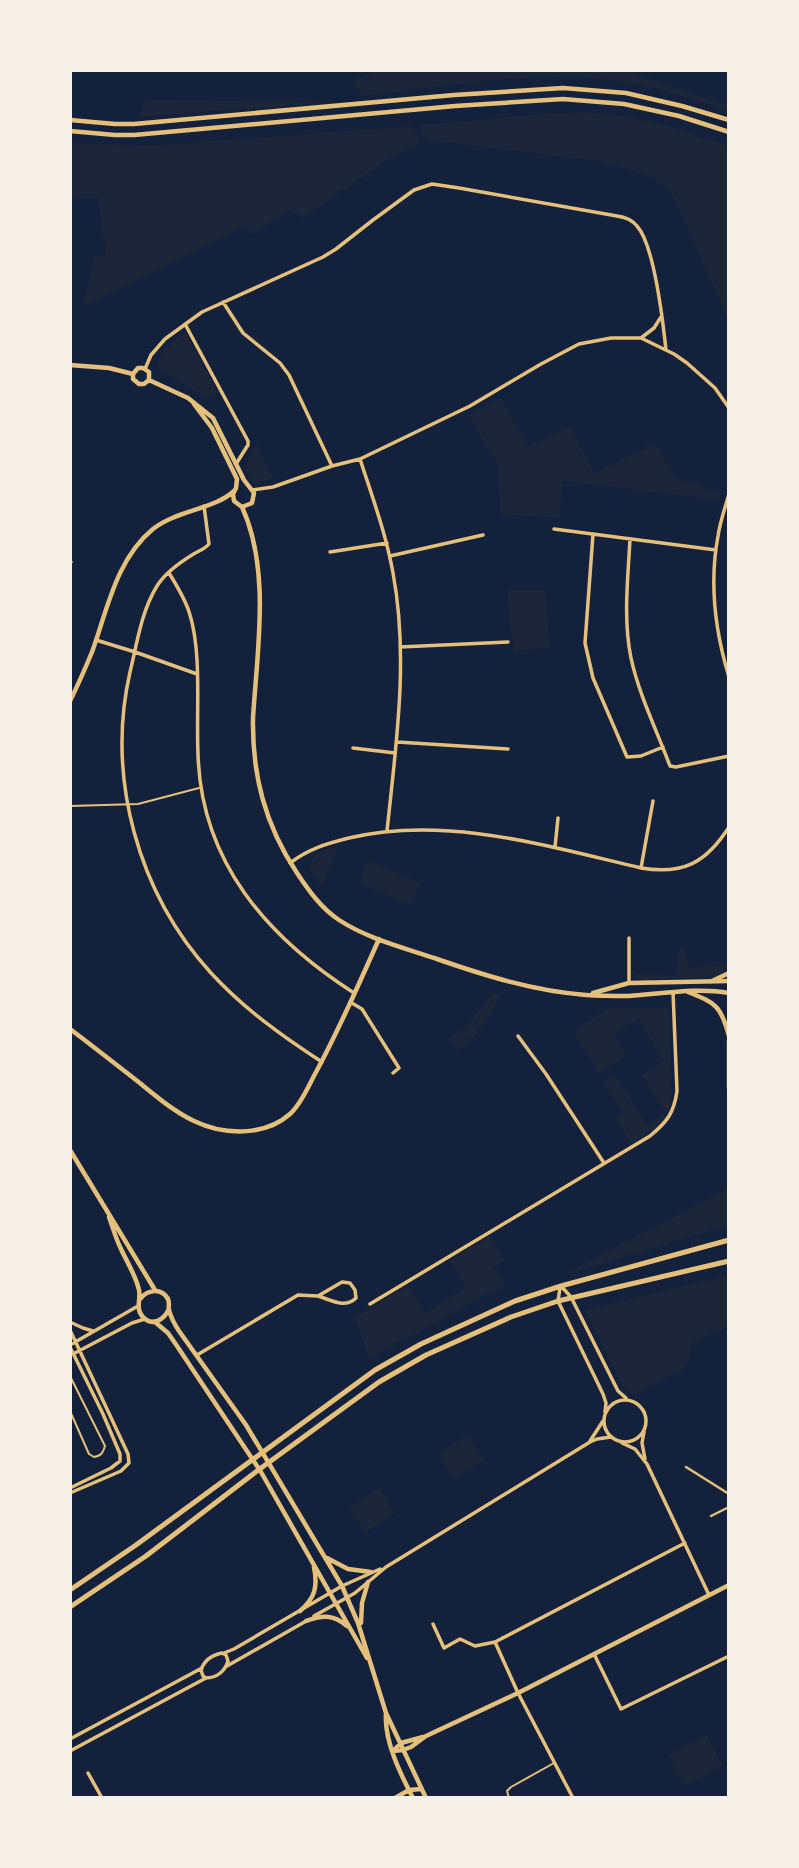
<svg xmlns="http://www.w3.org/2000/svg" width="799" height="1868" font-family="'Public Sans',sans-serif">
<style>
.green{fill:#1d2539}
.lines{fill:none;stroke-linecap:round;stroke-linejoin:round}
.service{stroke:#e5c07b;stroke-width:2}
.pedestrian{stroke:#e5c07b;stroke-width:2.5}
.minor{stroke:#e5c07b;stroke-width:3.5}
.tertiary{stroke:#e5c07b;stroke-width:4.5}
.secondary{stroke:#e5c07b;stroke-width:4.5}
.primary{stroke:#e5c07b;stroke-width:5}
</style>
<rect width="100%" height="100%" fill="#14213d"/>
<path class="green" d="M379 70H625L729 106V112C697 101 664 89 631 83 542 68 450 86 362 96L352 80Z
M145 100 335 102 139 117Z
M587 112 630 117 665 125 729 146V321L674 198 665 187 650 176 602 162 425 140 419 125 551 113Z
M412 126 420 144 393 156 303 218 290 211 253 234 243 227 83 307 95 256H106L98 198 70 200V142L104 144 158 145Z
M184 333 187 336 218 393 206 400 190 387 158 369C159 353 171 342 184 333Z
M501 398 528 447 570 427 595 474 655 442 675 477 720 492 717 500 563 481 559 518 500 514 499 467 468 415Z
M256 444 274 479 257 483H253L246 469 248 460Z
M507 590H545L550 648 513 651Z
M339 846 322 885C296 861 316 853 339 846Z
M368 861 420 883 411 905 359 883Z
M679 948H687V967L729 965 723 972 718 976 644 980 637 979 633 974 676 975Z
M493 992 500 995C488 1021 480 1032 458 1051L450 1038 470 1023Z
M609 1007 666 1008 669 1010 672 1096 671 1104 666 1113 641 1075 663 1061 638 1019 614 1034 627 1055 599 1074 573 1032Z
M615 1074 647 1125 663 1115 666 1118 653 1130 632 1143 615 1119 623 1113 602 1082Z
M729 1188V1225L559 1277Z
M489 1236 505 1260 494 1268 506 1287 482 1297 369 1359 355 1317 408 1285 426 1313 466 1287 450 1261Z
M729 1275V1326L692 1343 687 1367 636 1394 625 1390 584 1310Z
M468 1435 484 1460 453 1479 438 1454Z
M380 1488 396 1513 365 1533 349 1507Z
M707 1735 723 1766 685 1786 669 1754Z"/>
<g class="lines">
<path class="service" d="M70 806 138 804 199 788
M70 1376 105 1446C103 1453 101 1456 94 1457L89 1454 70 1411
M509 1798 507 1791 511 1787 554 1763"/>
<path class="pedestrian" d="M686 1467 729 1494
M711 1516 729 1507"/>
<path class="minor" d="M223 302 243 333 280 363 289 375 332 466
M185 324 248 441V445L236 464
M641 338 654 328 661 317
M145 369 151 355 165 339 202 312 323 257 336 249 373 220 414 190 432 184 459 188 617 216C625 217 632 220 637 226 654 245 663 322 666 350
M360 459C372 496 386 534 393 573 409 658 396 745 387 831
M252 490 273 487 332 466 360 459 470 406 541 364 579 344 611 338H641L674 354 687 363 715 388 729 408
M729 494C725 508 720 522 718 536 709 584 715 631 729 677
M204 506 209 544C205 549 198 551 192 555 179 563 165 573 157 586 141 612 137 644 130 672 106 778 138 893 211 973 243 1008 282 1036 322 1062
M554 529 716 550
M593 534 585 643 593 678 627 757 641 756 663 747
M630 539C628 578 623 619 631 658 639 695 657 731 670 766L676 767 729 756
M330 552 387 543
M390 556 483 535
M70 562H71
M169 573C177 586 186 600 190 615 202 654 196 712 198 754 201 862 267 937 354 993
M96 640 135 652 197 674
M400 647 508 642
M397 742 508 749
M353 748 395 753
M555 847 558 818
M290 863C310 848 326 844 349 838 445 815 547 846 641 868 683 875 706 863 729 827
M641 868 653 801
M629 983V938
M350 1002 362 1009 399 1068 393 1073
M518 1036 546 1074 604 1163
M342 1282 350 1283 355 1290 356 1298C345 1309 331 1300 318 1296Z
M561 1286 571 1297 618 1391 626 1398
M560 1288 558 1301 603 1394 606 1403 605 1412
M370 1304 650 1136C667 1122 674 1113 677 1091L673 992
M70 1322 83 1328 93 1331
M70 1330 128 1454 129 1463 121 1471 70 1493
M70 1345 138 1306
M70 1347 103 1414 120 1454V1461L111 1468 70 1488
M73 1354 132 1323 145 1319
M197 1355 298 1295 318 1296
M604 1421a21 21 0 1 1 42 0a21 21 0 1 1-42 0Z
M644 1432 642 1443 645 1459
M590 1441 603 1421
M622 1443 635 1449 647 1464 709 1595
M314 1616 355 1593 386 1567 590 1442 597 1439 611 1437
M433 1624 444 1648 460 1639 475 1646 495 1642 685 1543
M495 1642 518 1693 573 1798
M222 1653 226 1655 228 1661C225 1671 217 1678 206 1678L203 1676 201 1670C204 1661 212 1655 222 1653Z
M224 1653 234 1649 342 1586 380 1569
M594 1654 621 1709 729 1656
M227 1666 308 1620
M70 1739 202 1668
M70 1751 206 1678
M88 1773 102 1798"/>
<path class="tertiary" d="M70 365 109 368 133 374
M133 374 138 368H143L149 372V380
M133 374V379L139 384H144L149 380
M149 380 188 398 213 418 244 480 254 493 252 503 242 507
M194 404 212 428 237 479 236 488 233 494 234 501 242 507
M242 507C271 570 257 651 253 718 252 775 265 825 297 873 309 891 321 908 339 920 368 939 405 948 437 959 486 976 534 991 586 995 600 996 615 996 629 996 662 994 696 987 729 993
M70 701C78 685 85 669 92 652 107 611 116 559 153 529 177 510 215 509 234 491
M593 993 629 983 729 981
M70 1029C94 1047 118 1066 141 1084 158 1098 175 1112 194 1121 223 1135 264 1137 290 1114 301 1104 308 1087 315 1074 339 1030 359 984 379 939
M70 1150 155 1290
M109 1217C113 1228 116 1239 121 1249 127 1262 136 1276 139 1290 141 1299 135 1309 143 1317 152 1327 164 1320 169 1309
M140 1299C147 1290 161 1287 168 1299 170 1305 168 1305 169 1310 171 1318 175 1325 179 1331L246 1425 342 1586 358 1623 386 1713 426 1798
M155 1322 168 1333 177 1346 261 1472 367 1658
M327 1558 348 1569 371 1572
M300 1611C315 1598 318 1587 314 1567
M306 1621C322 1615 333 1614 347 1626
M361 1623 362 1603 368 1582
M386 1714C384 1741 401 1775 413 1798
M394 1750 401 1743 423 1737
M393 1751 403 1750 411 1747 426 1736 518 1693 729 1585
M395 1798 409 1790 421 1789"/>
<path class="secondary" d="M70 120 115 124H134L454 95 563 88 626 93 682 106 729 120
M70 131 115 135H134L455 106 563 99 624 104 679 116 729 132
M712 981 729 973
M688 992C716 1003 721 1006 729 1036
M729 1041V1088"/>
<path class="primary" d="M70 1590 136 1545 375 1370 421 1344 515 1301 561 1286 729 1240
M70 1607 146 1556 257 1471 379 1382 426 1355 511 1317 558 1301 729 1261"/>
</g>
<rect width="799" height="1868" fill="none" stroke="#f6f1e7" stroke-width="144"/>
</svg>
